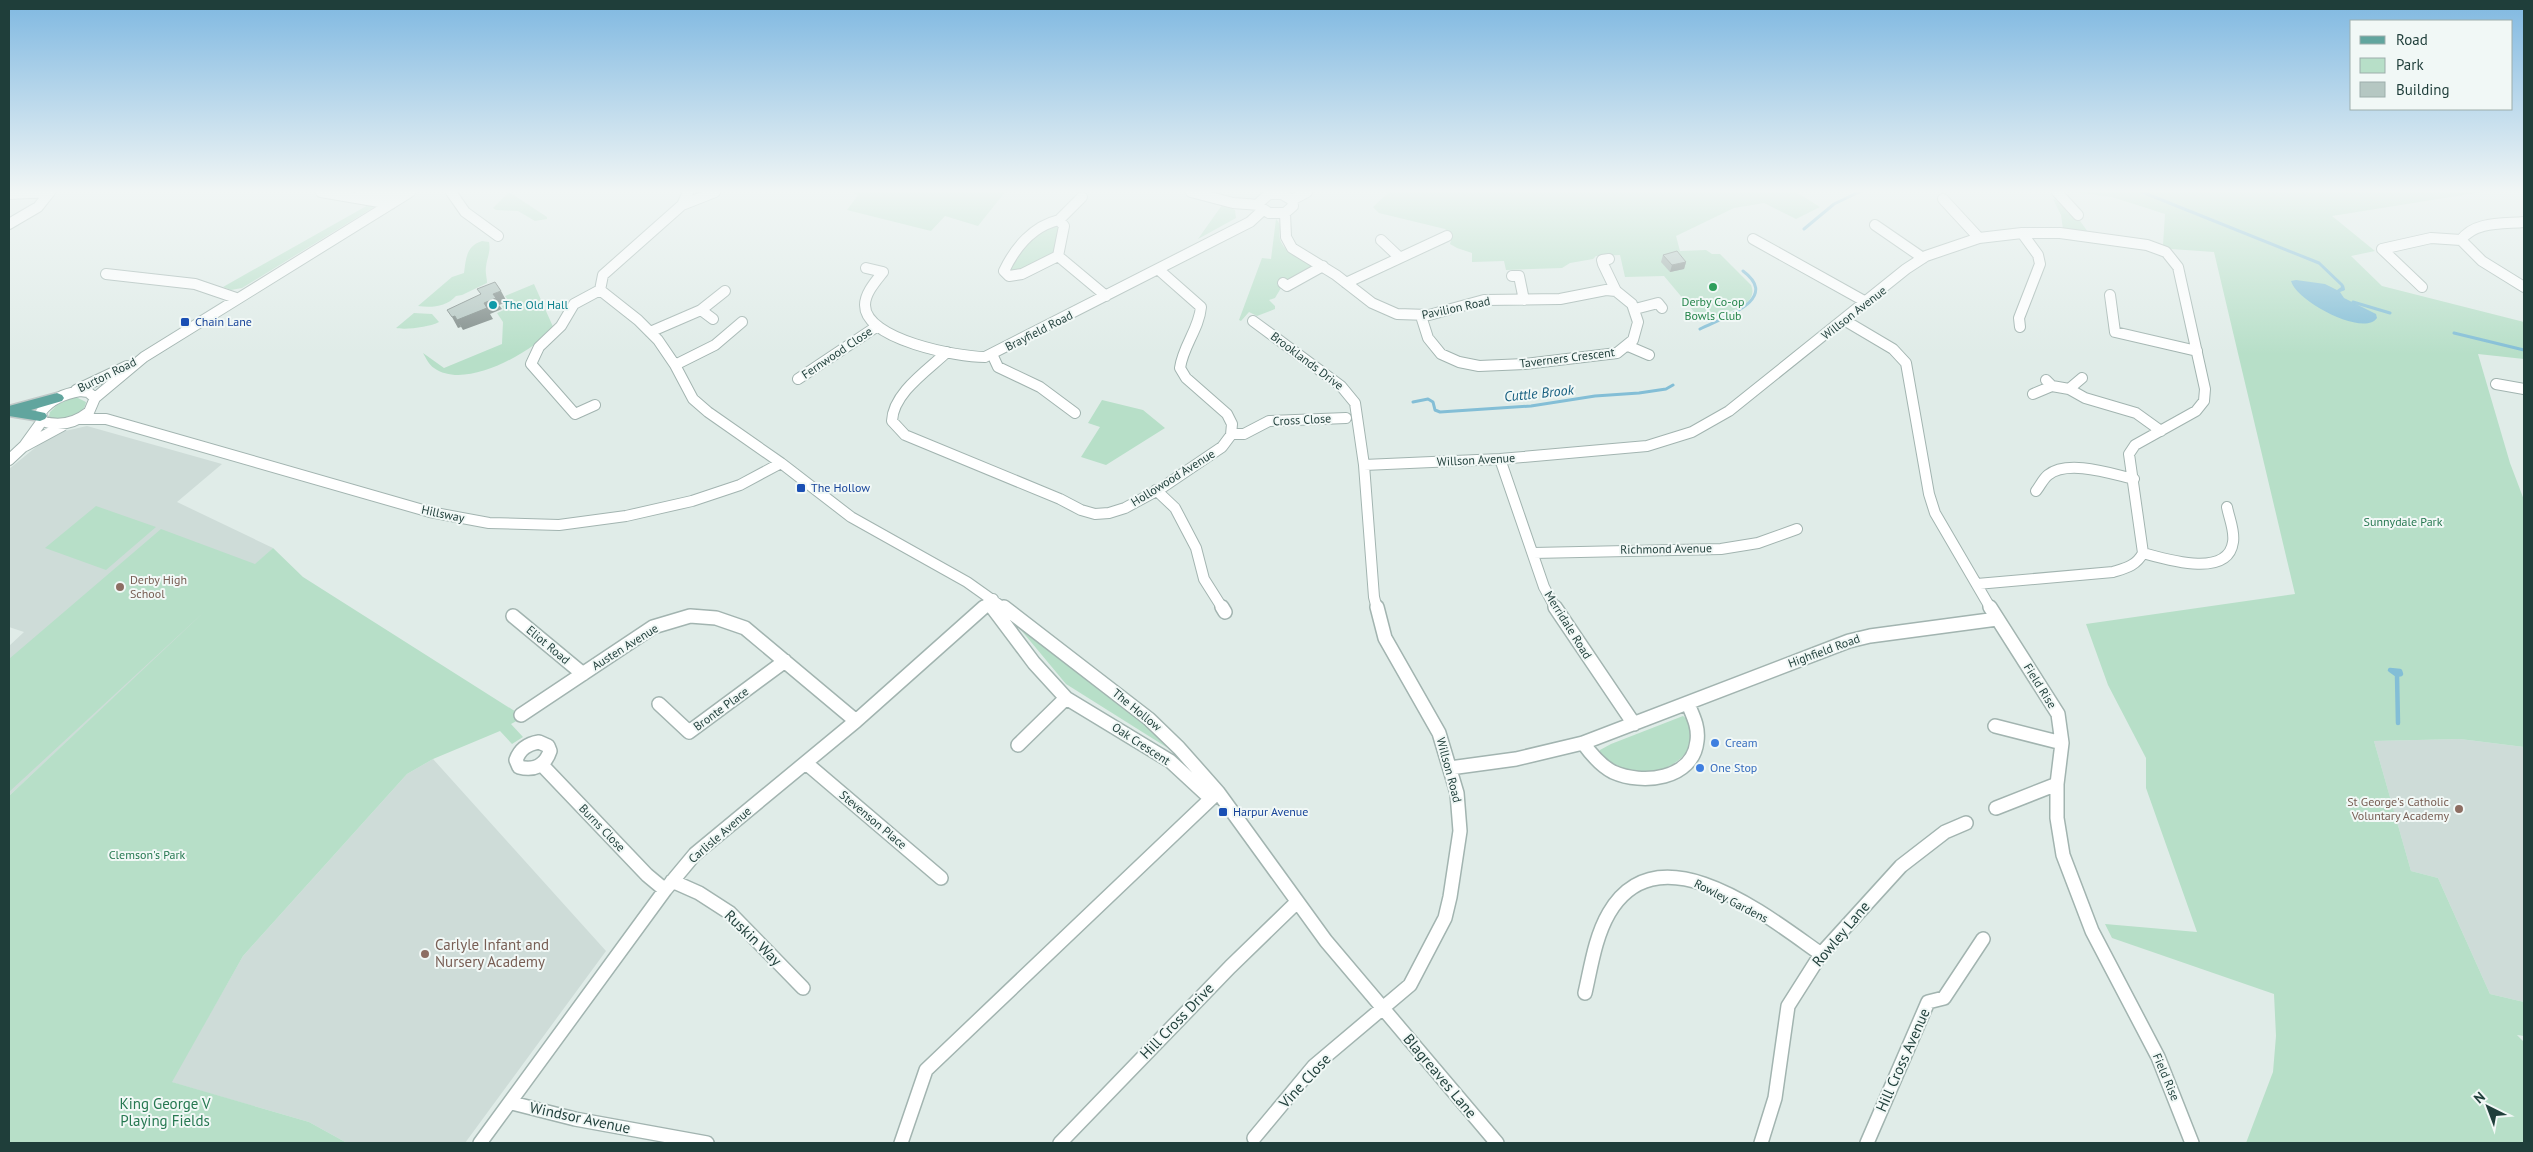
<svg xmlns="http://www.w3.org/2000/svg" width="2533" height="1152" font-family="'PT Sans',sans-serif">
<style>
.built{fill:#cedcd8}
.green{fill:#b7dfc8}
.water{fill:#83bed6}
.lines{fill:none;stroke-linecap:round;stroke-linejoin:round}
.stream-far1{stroke:#83bed6;stroke-width:3}
.stream{stroke:#83bed6;stroke-width:4.5}
.minor-far1-casing{stroke:#a2b4b0;stroke-width:12}
.minor-casing{stroke:#a2b4b0;stroke-width:16}
.major-casing{stroke:#c0c9c8;stroke-width:3}
.minor-far1{stroke:#fff;stroke-width:10}
.minor{stroke:#fff;stroke-width:13}
.major{fill:#61a59e;fill-rule:evenodd}
.wall{fill:#9caba7}
.shaded-wall{fill:#7f8b88}
.building{fill:#b5c7c2;stroke:#7f8b88}
.leisure-dot{fill:#2e9e5b;stroke:#f1f8f6;stroke-width:2}
.culture-dot{fill:#0f9aa8;stroke:#f1f8f6;stroke-width:2}
.transit-dot{fill:#1a4fb4;stroke:#f1f8f6;stroke-width:2}
.education-dot{fill:#8d6e63;stroke:#f1f8f6;stroke-width:2}
.shop-dot{fill:#3f7fe0;stroke:#f1f8f6;stroke-width:2}
.labels{text-anchor:middle;stroke-width:4;stroke-linejoin:round;paint-order:stroke}
.leisure-label{font-size:12px;fill:#27864d;stroke:#f1f8f6}
.culture-label{font-size:12px;fill:#0d838f;stroke:#f1f8f6;text-anchor:start}
.street-label{font-size:12px;fill:#1f3e3a;stroke:#f1f8f6}
.transit-label{font-size:12px;fill:#164399;stroke:#f1f8f6;text-anchor:start}
.park-label{font-size:12px;fill:#267851;stroke:#f1f8f6}
.education-label{font-size:12px;fill:#785e54;stroke:#f1f8f6;text-anchor:start}
.shop-label{font-size:12px;fill:#366cbe;stroke:#f1f8f6;text-anchor:start}
.water-label{font-size:14px;font-style:italic;fill:#155e7f;stroke:#f1f8f6}
.near-street-label{font-size:15px;fill:#1f3e3a;stroke:#f1f8f6}
.near-education-label{font-size:15px;fill:#785e54;stroke:#f1f8f6;text-anchor:start}
.near-park-label{font-size:15px;fill:#267851;stroke:#f1f8f6}
</style>
<rect width="100%" height="100%" fill="#e0ece8"/>
<path class="built" d="M87 426 222 464 177 502 273 548 9 796V646L24 632 9 627V469L41 443 65 431Z
M2460 739 2524 747V1002L2490 994 2438 878 2411 871 2374 741Z
M433 759 606 951 465 1143H347L309 1122 171 1082 243 956 407 774Z"/>
<path class="green" d="M509 192 547 217V219L535 221 518 211 496 210 493 208Z
M850 192H1005L978 226 945 216 931 231 847 210 858 195Z
M1389 192H1796L1820 207 1796 219 1764 203 1734 208 1676 236 1680 251 1706 250 1712 254H1720L1751 285C1761 308 1717 315 1701 320L1664 276 1625 277 1620 255 1596 256 1593 259 1570 263 1562 268 1506 270 1504 261 1472 262V253L1457 248 1450 244 1452 237 1445 229 1379 213 1373 207Z
M2072 192H2482L2332 216 2375 251 2351 256 2382 286 2524 322V359L2478 354 2510 463 2524 500V747L2460 739 2374 741 2411 871 2438 878 2490 994 2524 1002V1036L2517 1035 2524 1042V1143H2246L2273 1072 2276 1036 2274 994 2112 938 2105 924 2197 932 2146 788V758L2108 685 2086 624 2295 594 2214 252 2171 249 2163 245 2165 214 2112 197Z
M2053 199 2060 202 2069 214H2075L2088 232 2063 229 2061 215Z
M370 204H379L242 288 231 290 223 287Z
M1222 205 1235 210 1236 218 1198 239Z
M1276 219C1283 226 1278 231 1280 239 1283 252 1302 259 1312 265V268L1291 280 1286 279 1277 284 1281 288 1275 298 1269 300 1275 306V309L1257 316 1249 312 1241 321 1239 320 1262 258 1271 259Z
M1054 224 1060 228 1057 253 1020 273H1011L1008 267 1027 242Z
M482 241 489 242C491 252 487 257 486 267 485 272 487 278 487 283L462 295 456 296C446 307 431 308 418 306L452 277 464 273C466 259 466 246 482 241Z
M534 284 554 329C530 352 466 391 434 368 429 365 426 358 423 353L444 368 502 344 503 322 497 313 504 310 502 306 510 303 505 296Z
M414 313 432 314 439 322C430 327 406 330 396 328Z
M76 397 86 402C84 417 65 419 52 419L49 416 50 412 59 403Z
M1102 400 1143 410 1165 428 1106 465 1081 457 1100 427 1088 423Z
M96 506 156 527 106 570 45 548Z
M161 529 255 564 273 548 303 577 524 717 511 724 523 737 512 744 500 731 433 759 407 774 243 956 172 1082 309 1122 347 1143H9V796L205 611 9 792V659Z
M1011 618 1157 731 1171 750 1066 684Z
M1683 716C1718 741 1656 802 1600 754V750L1611 744Z"/>
<path class="water" d="M2296 280 2325 284 2337 290 2344 285 2345 290 2340 292 2344 298 2376 314 2377 318C2364 337 2297 302 2291 281Z"/>
<g class="lines">
<path class="stream-far1" d="M2142 192 2319 263 2342 285 2343 289
M1804 229 1834 204 1859 192
M2353 302 2390 313
M1700 329C1721 318 1782 300 1743 271
M2454 333 2524 350
M1413 402 1428 399 1433 402 1435 410 1440 412 1531 406 1595 396 1639 393 1666 389 1673 385"/>
<path class="stream" d="M2390 670 2400 671 2401 674 2397 675Z
M2397 675 2398 723"/>
<defs>
<path id="minor-far1" d="M321 192 391 204
M360 192 403 196
M451 192 465 212 498 236
M1191 192 1233 203 1260 205
M2057 192 2078 215
M9 194 49 192
M1269 194H1282L1292 200 1293 206 1285 213H1269L1260 207V202Z
M1943 199 1979 238
M1292 200 1307 192
M682 205 715 192
M1285 213 1286 237 1292 248 1336 275 1372 303 1397 314 1429 315 1484 300 1560 299 1606 290 1616 291
M1059 220 1082 197
M1059 220 1064 226 1058 256 1022 274 1009 276 1004 271C1015 248 1033 226 1059 220Z
M2524 222C2503 224 2475 221 2461 240L2482 261 2524 287
M9 224 38 207 50 192
M1875 225 1923 258
M1753 239 1866 302
M1381 240 1399 257
M1058 256 1106 296
M866 268 883 272C876 281 865 293 865 305 865 340 958 357 985 357L1250 222 1263 210
M106 274 195 284 236 298
M1512 276H1519L1524 300
M1283 283 1287 286 1323 266
M1346 283 1447 236
M2422 287 2382 249 2431 238 2461 240
M600 290 638 320 658 340 675 365 693 399 708 412 781 463 851 517 967 582 1005 609
M600 290 603 275 682 205 688 192
M2110 295 2115 332 2197 351
M1635 309 1658 303 1662 308
M701 310 713 319
M1421 316 1428 338 1441 354 1459 362 1479 366 1525 364 1617 353 1633 340 1638 322 1632 304 1616 291 1603 264 1602 260 1609 259
M1844 320 1893 349 1906 363 1929 494 1935 513 1991 609
M1253 321 1341 386 1355 403 1364 465 1374 597 1377 609
M2020 327 2019 318 2040 264 2038 255 2022 233
M650 332 701 310 725 291
M1628 346 1649 355
M947 352C928 370 893 393 892 421L905 435 1060 499 1081 510 1095 514 1109 513 1125 508 1160 489 1222 447 1231 435 1232 424 1227 414 1186 378 1180 368C1183 346 1199 329 1201 307L1159 270
M992 354 998 367 1040 387 1075 413
M675 365 715 345 742 322
M798 379 876 327
M2496 384 2524 389
M2052 386 2069 389 2085 398 2136 413 2161 431
M2069 389 2082 378
M76 390 127 366
M80 391 88 392 95 398 89 412C75 423 59 427 42 421L41 412C51 399 64 394 80 391Z
M2033 394 2052 386 2046 380
M95 398 144 357 410 192
M595 405 575 414 531 364 539 347 561 326 574 304 600 290
M78 419H106L430 512 489 523 559 525 626 516 692 501 740 485 781 463
M1231 434H1244L1269 421 1346 418
M25 446 62 426
M1500 459 1544 587 1556 609
M9 460 24 446 42 421
M1364 465 1500 459 1647 446 1692 432 1729 411 1906 269 1926 256 1979 238 2022 233H2060L2147 245 2166 252 2178 267 2205 389 2204 401 2196 411 2135 445 2129 454 2143 553C2136 566 2126 568 2113 572L1977 584
M1156 490 1175 508 1196 548 1204 579 1223 609
M2036 491C2040 486 2043 479 2048 475 2068 459 2112 474 2134 479
M1533 553 1721 549 1758 543 1797 529
M2143 553C2165 559 2228 579 2233 542 2235 531 2229 518 2227 507
M988 602 993 609
M982 609 993 599"/>
<path id="minor" d="M992 607 1034 663 1066 698 1170 761 1210 798
M1004 607 1149 719 1179 748 1218 792 1326 941 1497 1143
M1222 607 1225 612
M1555 607 1634 724
M1990 607 2058 714 2062 743 2057 784V818L2063 855 2092 931 2158 1057 2192 1143
M513 616 583 674
M659 704 689 732 785 661
M521 715 653 627 690 616 716 618 745 628 856 721
M1995 726 2062 743
M539 742 548 746 550 751C545 766 534 771 519 767L516 760C520 749 527 744 539 742Z
M1583 743C1591 754 1601 766 1613 772 1642 785 1693 780 1697 741 1699 727 1693 716 1688 704
M1018 745 1066 698
M806 763 941 878
M542 765 647 875 665 890
M1450 768 1516 759 1583 743 1849 641 1870 636 1997 619
M1996 808 2057 784
M672 881 699 893 730 913 803 988
M1585 993C1591 967 1595 937 1609 913 1659 828 1768 917 1821 954
M512 1103 575 1119 707 1143
M1254 1138 1314 1066 1410 985 1445 918 1450 897 1460 831 1457 793 1439 733 1385 638 1377 607
M480 1143 665 890 695 854 856 721 984 607
M901 1143 926 1070 1218 792
M1060 1143 1230 967 1297 902
M1761 1143 1775 1098 1788 1006 1821 954 1901 866 1945 832 1966 823
M1867 1143 1928 1002 1944 998 1983 939"/>
<path id="major" d="M57 393 62 395 64 398 62 401 31 410 45 413 47 416 45 419 40 421 9 416V406Z"/>
</defs>
<use href="#minor-far1" class="minor-far1-casing"/>
<use href="#minor" class="minor-casing"/>
<use href="#major" class="major-casing"/>
<use href="#minor-far1" class="minor-far1"/>
<use href="#minor" class="minor"/>
<use href="#major" class="major"/>
</g>
<path class="wall" d="M1663 255 1686 262 1684 269 1670 272 1661 262Z"/>
<path class="shaded-wall" d="M1686 262 1684 269 1670 272 1672 265Z
M501 291 507 302 499 305 502 309 490 314 493 319 463 330 457 320 484 303 493 294Z
M455 316 461 327 458 328 452 317Z"/>
<path class="building" d="M1677 251 1686 262 1672 265 1663 255Z
M495 282 501 291 493 294 496 298 484 303 487 308 457 320 455 316 452 317 447 310 481 294 477 289Z"/>
<linearGradient id="sky" x2="0" y2="1"><stop stop-color="#7fb8e1"/><stop offset="0.54" stop-color="#f1f6f5"/><stop offset="1" stop-color="#f1f6f5" stop-opacity="0"/></linearGradient>
<rect width="2533" height="354" fill="url(#sky)"/>
<circle class="leisure-dot" cx="1713" cy="287" r="5"/>
<circle class="culture-dot" cx="493" cy="305" r="5"/>
<g class="transit-dot">
<rect x="180" y="317" width="10" height="10" rx="2.5"/>
<rect x="796" y="483" width="10" height="10" rx="2.5"/>
<rect x="1218" y="807" width="10" height="10" rx="2.5"/>
</g>
<g class="education-dot">
<circle cx="120" cy="587" r="5"/>
<circle cx="2459" cy="809" r="5"/>
<circle cx="425" cy="954" r="5"/>
</g>
<g class="shop-dot">
<circle cx="1715" cy="743" r="5"/>
<circle cx="1700" cy="768" r="5"/>
</g>
<g class="labels">
<g class="leisure-label">
<text x="1713" y="306">Derby Co-op<tspan x="1713" dy="14">Bowls Club</tspan></text>
</g>
<g class="culture-label">
<text x="503" y="309">The Old Hall</text>
</g>
<g class="street-label">
<text transform="translate(1456 308) rotate(-12)" y="4">Pavilion Road</text>
<text transform="translate(1854 313) rotate(-38)" y="4">Willson Avenue</text>
<text transform="translate(1039 331) rotate(-27)" y="4">Brayfield Road</text>
<text transform="translate(837 353) rotate(-34)" y="4">Fernwood Close</text>
<text transform="translate(1567 358) rotate(-7)" y="4">Taverners Crescent</text>
<text transform="translate(1307 361) rotate(37)" y="4">Brooklands Drive</text>
<text transform="translate(107 375) rotate(-26)" y="4">Burton Road</text>
<text transform="translate(1302 420) rotate(-3)" y="4">Cross Close</text>
<text transform="translate(1476 460) rotate(-3)" y="4">Willson Avenue</text>
<text transform="translate(1173 478) rotate(-32)" y="4">Hollowood Avenue</text>
<text transform="translate(443 514) rotate(12)" y="4">Hillsway</text>
<text transform="translate(1666 549) rotate(-1)" y="4">Richmond Avenue</text>
<text transform="translate(1568 625) rotate(58)" y="4">Merridale Road</text>
<text transform="translate(548 645) rotate(40)" y="4">Eliot Road</text>
<text transform="translate(625 647) rotate(-32)" y="4">Austen Avenue</text>
<text transform="translate(1824 651) rotate(-20)" y="4">Highfield Road</text>
<text transform="translate(2040 686) rotate(58)" y="4">Field Rise</text>
<text transform="translate(721 709) rotate(-36)" y="4">Bronte Place</text>
<text transform="translate(1137 710) rotate(39)" y="4">The Hollow</text>
<text transform="translate(1141 744) rotate(33)" y="4">Oak Crescent</text>
<text transform="translate(1449 770) rotate(75)" y="4">Willson Road</text>
<text transform="translate(873 820) rotate(40)" y="4">Stevenson Place</text>
<text transform="translate(602 828) rotate(46)" y="4">Burns Close</text>
<text transform="translate(720 835) rotate(-41)" y="4">Carlisle Avenue</text>
<text transform="translate(1731 901) rotate(27)" y="4">Rowley Gardens</text>
<text transform="translate(2166 1077) rotate(67)" y="4">Field Rise</text>
</g>
<g class="transit-label">
<text x="195" y="326">Chain Lane</text>
<text x="811" y="492">The Hollow</text>
<text x="1233" y="816">Harpur Avenue</text>
</g>
<g class="park-label">
<text x="2403" y="526">Sunnydale Park</text>
<text x="147" y="859">Clemson's Park</text>
</g>
<g class="education-label">
<text x="130" y="584">Derby High<tspan x="130" dy="14">School</tspan></text>
<text x="2449" y="806" text-anchor="end">St George's Catholic<tspan x="2449" dy="14">Voluntary Academy</tspan></text>
</g>
<g class="shop-label">
<text x="1725" y="747">Cream</text>
<text x="1710" y="772">One Stop</text>
</g>
<g class="water-label">
<text transform="translate(1539 393) rotate(-6)" y="5">Cuttle Brook</text>
</g>
<g class="near-street-label">
<text transform="translate(1841 934) rotate(-50)" y="5">Rowley Lane</text>
<text transform="translate(753 938) rotate(44)" y="5">Ruskin Way</text>
<text transform="translate(1177 1021) rotate(-46)" y="5">Hill Cross Drive</text>
<text transform="translate(1903 1060) rotate(-66)" y="5">Hill Cross Avenue</text>
<text transform="translate(1440 1076) rotate(50)" y="5">Blagreaves Lane</text>
<text transform="translate(1305 1081) rotate(-47)" y="5">Vine Close</text>
<text transform="translate(580 1118) rotate(12)" y="5">Windsor Avenue</text>
</g>
<g class="near-education-label">
<text x="435" y="950">Carlyle Infant and<tspan x="435" dy="17">Nursery Academy</tspan></text>
</g>
<g class="near-park-label">
<text x="165" y="1109">King George V<tspan x="165" dy="17">Playing Fields</tspan></text>
</g>
</g>
<rect width="2533" height="1152" fill="none" stroke="#1f3e3a" stroke-width="20"/>
<rect x="2350" y="20" width="162" height="90" fill="#f1f8f6" stroke="#9daeab"/>
<rect x="2360" y="36" width="25" height="8" fill="#61a59e" stroke="#9daeab"/>
<text x="2396" y="45" font-size="15" fill="#1f3e3a">Road</text>
<rect x="2360" y="58" width="25" height="15" fill="#b7dfc8" stroke="#9daeab"/>
<text x="2396" y="70" font-size="15" fill="#1f3e3a">Park</text>
<rect x="2360" y="82" width="25" height="15" fill="#b5c7c2" stroke="#9daeab"/>
<text x="2396" y="95" font-size="15" fill="#1f3e3a">Building</text>
<g transform="translate(2488 1107) rotate(318)" stroke="#f1f8f6" stroke-width="4" paint-order="stroke">
<path d="M0-4L9 19L0 12L-9 19Z" fill="#1f3e3a"/>
<text y="-8" font-size="14" font-weight="bold" text-anchor="middle" fill="#1f3e3a">N</text>
</g>
</svg>
